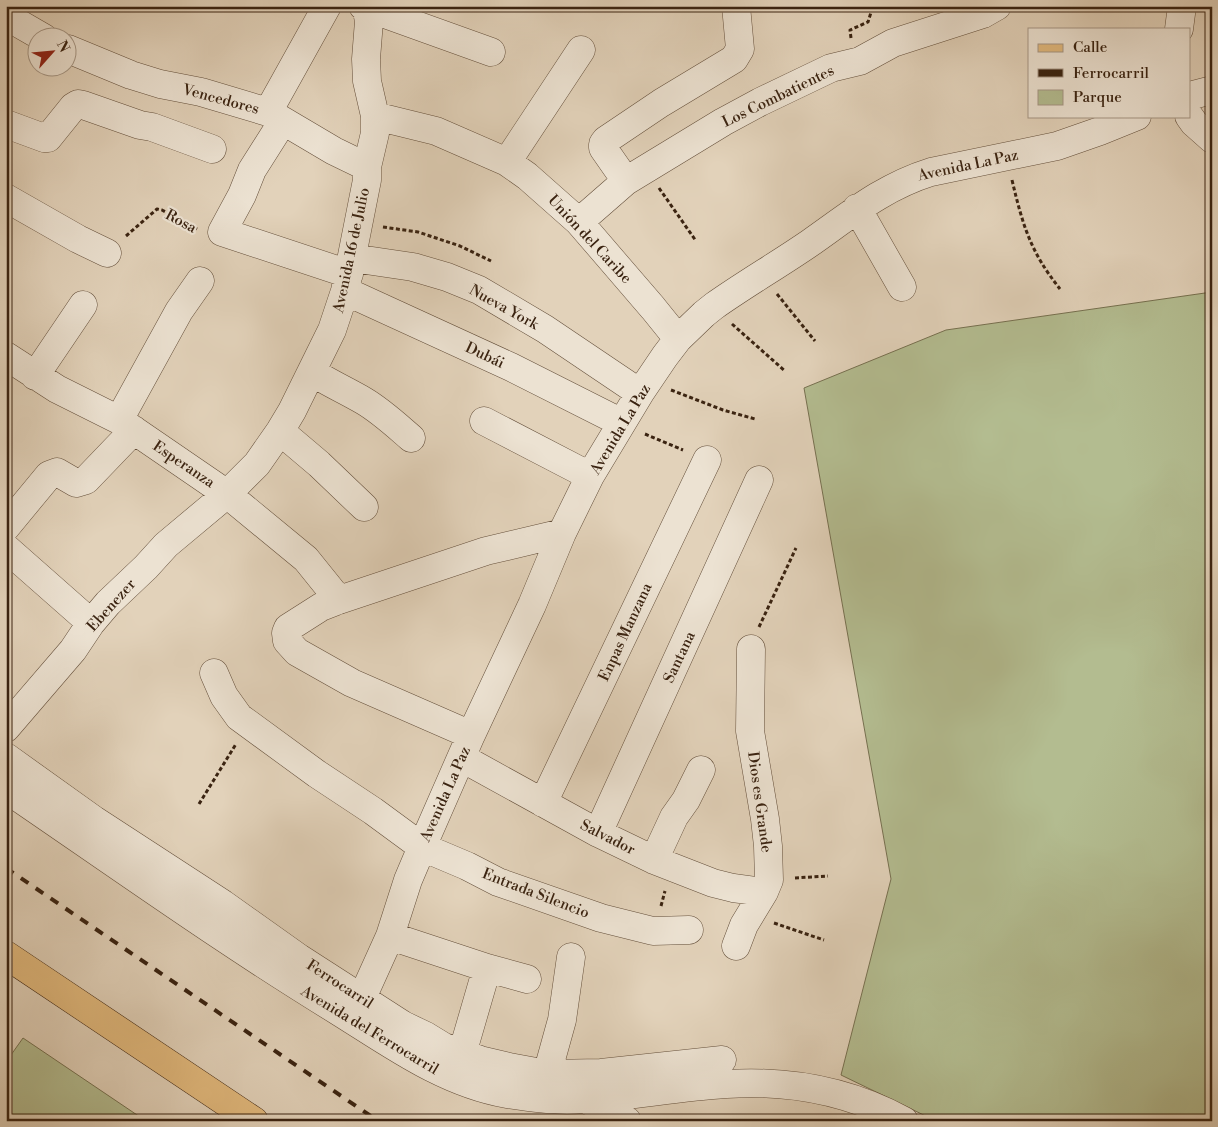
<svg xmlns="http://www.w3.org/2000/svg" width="1218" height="1127" font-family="'Libre Bodoni',serif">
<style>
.green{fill:#b3bc90;stroke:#767050}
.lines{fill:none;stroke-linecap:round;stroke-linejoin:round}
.minor-casing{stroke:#644f3b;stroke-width:29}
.major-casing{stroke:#3a2311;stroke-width:29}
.path{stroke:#3a2311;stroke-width:3;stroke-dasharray:4 2.5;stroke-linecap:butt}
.minor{stroke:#ece2d2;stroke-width:28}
.major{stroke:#e1b97d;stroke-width:28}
.rail{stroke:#3a2311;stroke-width:4;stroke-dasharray:9 9;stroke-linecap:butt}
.labels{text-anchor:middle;stroke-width:4.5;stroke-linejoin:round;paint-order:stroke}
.street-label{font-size:15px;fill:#3a2311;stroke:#ece2d2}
</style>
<rect width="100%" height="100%" fill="#e2d2ba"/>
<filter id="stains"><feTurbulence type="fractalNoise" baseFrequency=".004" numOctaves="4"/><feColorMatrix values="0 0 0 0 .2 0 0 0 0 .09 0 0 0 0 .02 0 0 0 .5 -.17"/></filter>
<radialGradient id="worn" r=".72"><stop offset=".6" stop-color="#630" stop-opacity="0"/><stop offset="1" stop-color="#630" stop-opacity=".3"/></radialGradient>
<path class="green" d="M1212 292V1121H936L841 1075 891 879 804 388 946 330Z
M23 1038 146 1121H10L6 1118V1062Z"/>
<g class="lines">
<defs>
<path id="minor" d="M363 6 491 52
M6 16 44 38
M1179 29 1182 6
M68 49 131 75 160 84 201 92 268 112 334 151 367 167
M1189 96 1212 90
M268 112 327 6
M375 116 436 131 507 162 527 176 579 222 653 308 678 339
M1189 116 1194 123 1212 139
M283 121 252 170 242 195 222 232 349 274
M6 124 44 138H48L73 107 78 104 83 105 140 125 152 127 212 149
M507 162 581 50
M626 181 603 148V144L606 140 661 103 734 59 740 49 736 6
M6 198 78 239 107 253
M857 208 902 287
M579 222 626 181 723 122 760 102 831 68 860 61 893 43 983 14 997 6
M352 258 413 267 447 277 479 290 545 329 640 393
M345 291 511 367 622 423
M6 356 57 389 119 420 227 494 306 559 339 600
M312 372C329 383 347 391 364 401 381 411 396 425 411 438
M35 376 83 305
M119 420 179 311 200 281
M484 421 590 476
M280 431 319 464 364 507
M6 527 49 475 57 472 76 483 86 480 134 430
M6 548 91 623
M214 673 224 696 239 717 317 774 373 811 422 847 467 866 498 882 601 918 653 931 689 930
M6 728 73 650 91 623 108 603 146 567 166 545 227 494 257 464 280 431 292 411 332 330 345 291 367 180V167L375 133V116L367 81 366 59 369 21 366 6
M471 735 352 683 297 652 287 641 286 633 288 628 321 607 339 600 486 551 562 533
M6 757 94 820 223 904 299 958 403 1025 426 1036 444 1047 480 1060 509 1067 547 1074 601 1073 722 1060
M462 758 598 833 654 860 713 883 733 888 764 892
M6 789C116 864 225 942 338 1011 391 1044 444 1083 507 1094 526 1097 548 1100 567 1100 620 1099 673 1087 726 1084 788 1080 849 1091 904 1121
M543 803 707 460
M598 833 759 480
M654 860 674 817 686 800 701 770
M390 936 487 968 527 979
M736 946 744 925 764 892 769 880 768 846 765 819 750 731 751 649
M362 998 390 936 408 880 422 847 471 735 532 605 562 533 590 476 640 393 665 356 678 339 704 314 714 306C745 284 778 265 810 243 850 215 883 187 931 172L1057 146 1100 131 1137 116
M462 1054 487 968
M547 1074 562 1020 571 957
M585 1099 627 1121"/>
<path id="major" d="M6 955 254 1121"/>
</defs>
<use href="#minor" class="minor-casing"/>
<use href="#major" class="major-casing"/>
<path class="path" d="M851 38 850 30 868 22 873 6
M1012 180C1023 226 1030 251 1060 289
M659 188 696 241
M383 227 418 232 460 246 491 261
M126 236 157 209 162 210 197 229
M777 294 815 341
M732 324 785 371
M671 390 723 410 755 419
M645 434 683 450
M759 627 796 548
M199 804 236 744
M795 878 828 876
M661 906 665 891
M774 923 824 940"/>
<use href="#minor" class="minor"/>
<use href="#major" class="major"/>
<path class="rail" d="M6 868 378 1121"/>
</g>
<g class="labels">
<g class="street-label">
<text transform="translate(778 96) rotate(-26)" y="5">Los Combatientes</text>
<text transform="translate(221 99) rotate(15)" y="5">Vencedores</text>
<text transform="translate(968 165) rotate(-12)" y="5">Avenida La Paz</text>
<text transform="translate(181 221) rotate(28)" y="5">Rosa</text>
<text transform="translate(590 239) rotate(47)" y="5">Unión del Caribe</text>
<text transform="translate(351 250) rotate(-78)" y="5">Avenida 16 de Julio</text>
<text transform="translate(504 307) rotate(29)" y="5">Nueva York</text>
<text transform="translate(485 355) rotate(25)" y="5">Dubái</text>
<text transform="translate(620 429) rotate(-59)" y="5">Avenida La Paz</text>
<text transform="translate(184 464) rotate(34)" y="5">Esperanza</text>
<text transform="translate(111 605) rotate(-48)" y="5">Ebenezer</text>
<text transform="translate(625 632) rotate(-65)" y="5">Enpas Manzana</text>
<text transform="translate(679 657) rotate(-65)" y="5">Santana</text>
<text transform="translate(445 794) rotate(-66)" y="5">Avenida La Paz</text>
<text transform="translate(760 802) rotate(82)" y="5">Dios es Grande</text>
<text transform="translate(608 837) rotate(27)" y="5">Salvador</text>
<text transform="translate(536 893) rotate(21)" y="5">Entrada Silencio</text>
<text transform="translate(340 984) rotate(33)" y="5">Ferrocarril</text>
<text transform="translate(370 1030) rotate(31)" y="5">Avenida del Ferrocarril</text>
</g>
</g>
<rect width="1218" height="1127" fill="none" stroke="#e2d2ba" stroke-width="25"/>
<rect x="8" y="8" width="1203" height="1112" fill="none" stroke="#3a2311" stroke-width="2.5"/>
<rect x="12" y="12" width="1193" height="1102" fill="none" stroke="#3a2311"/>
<rect x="1028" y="28" width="162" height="90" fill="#ece2d2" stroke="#a59685"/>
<rect x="1038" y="44" width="25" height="8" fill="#e1b97d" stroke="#a59685"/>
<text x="1073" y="52" font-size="15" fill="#3a2311">Calle</text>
<rect x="1038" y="69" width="25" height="8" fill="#3a2311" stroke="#a59685"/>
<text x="1073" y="78" font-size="15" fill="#3a2311">Ferrocarril</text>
<rect x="1038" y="90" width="25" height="15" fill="#b3bc90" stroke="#a59685"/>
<text x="1073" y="102" font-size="15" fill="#3a2311">Parque</text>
<g transform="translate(52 52) rotate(63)"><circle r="24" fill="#ece2d2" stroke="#a59685"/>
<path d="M0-4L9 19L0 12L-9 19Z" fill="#8f2418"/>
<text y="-8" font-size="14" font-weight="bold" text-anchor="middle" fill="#3a2311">N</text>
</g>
<rect width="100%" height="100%" filter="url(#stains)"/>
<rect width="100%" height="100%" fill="url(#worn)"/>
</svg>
